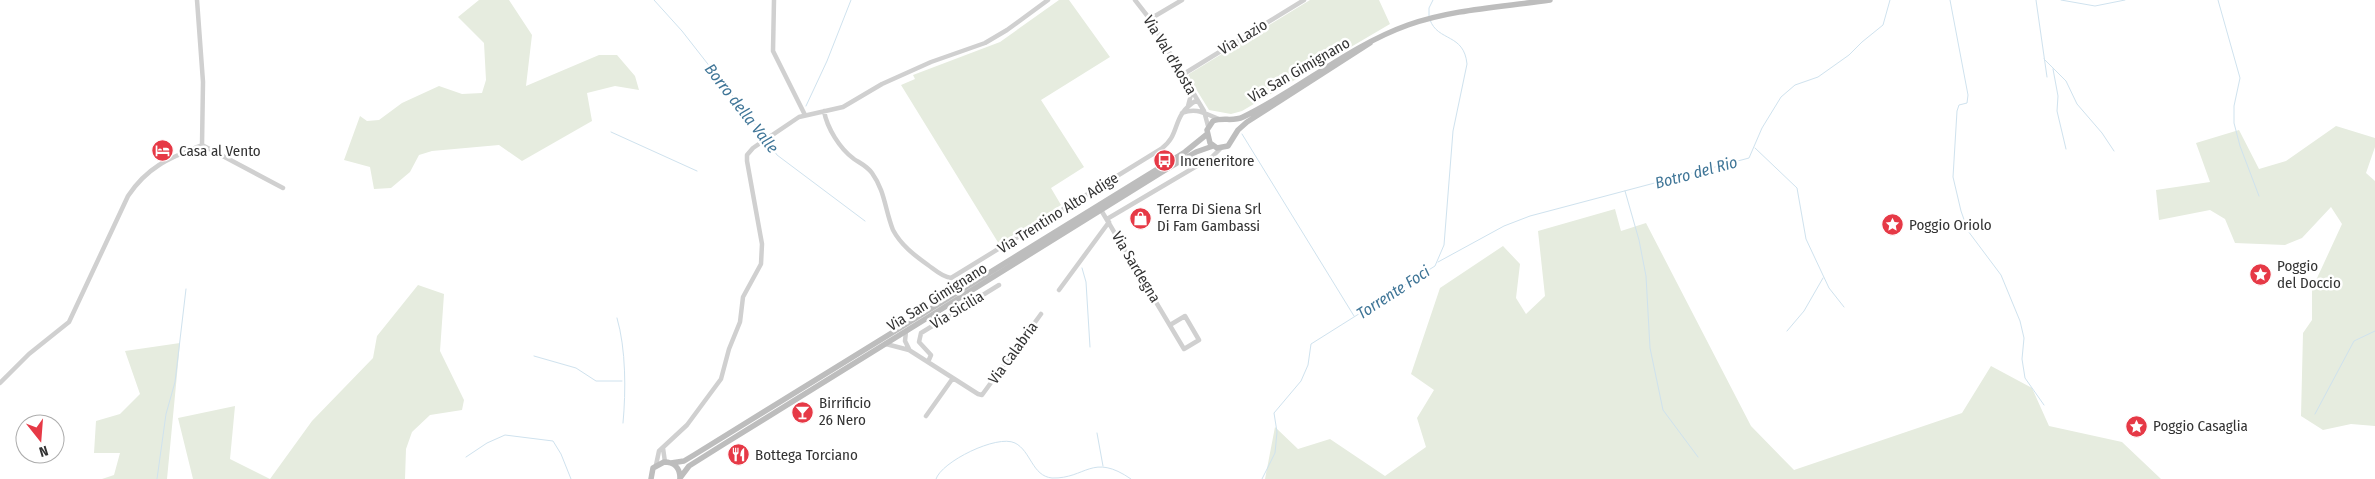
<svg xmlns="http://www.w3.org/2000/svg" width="2375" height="479" font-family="'Fira Sans Condensed',sans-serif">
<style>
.green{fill:#e6ecdf}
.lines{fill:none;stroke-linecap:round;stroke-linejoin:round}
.stream{stroke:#cfe2ee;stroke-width:1}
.street{stroke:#d0d0d0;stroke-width:4.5}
.secondary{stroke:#bdbdbd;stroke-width:5.5}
.labels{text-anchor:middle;stroke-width:5;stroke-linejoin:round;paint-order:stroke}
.street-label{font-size:15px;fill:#333;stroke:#fff}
.poi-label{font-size:15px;fill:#333;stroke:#fff;text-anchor:start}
.water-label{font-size:16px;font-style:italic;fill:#3f7597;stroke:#fff}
</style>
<rect width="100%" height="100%" fill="#fff"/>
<path class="green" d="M479 0H509L532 35 526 86 599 55H617L635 76 639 90 615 86 587 93 592 121 522 161 499 145 432 151 419 155 410 172 391 188 374 189 370 167 344 160 360 116 367 121 379 120 402 103 439 86 462 94 482 93 486 80 484 43 458 17Z
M1059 0H1069L1110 57 1041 100 1084 167 1051 188 1061 205 999 244 901 85 915 79 913 75 1000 42Z
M1310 0H1379L1390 24 1242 111 1231 114 1209 110 1188 76 1189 74Z
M2336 126 2375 138V147L2366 173 2375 181V426L2351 424 2323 430 2301 416 2303 333 2312 320V289L2342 224 2331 207 2302 238 2285 245 2235 243 2225 219 2210 210 2159 220 2156 190 2210 182 2196 143 2239 130 2259 169 2286 161Z
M1615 209 1621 231 1646 223 1751 426 1794 470 1962 413 1991 366 2032 388 2049 426 2122 442 2161 479H1265L1275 427 1298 449 1330 439 1385 476 1426 447 1417 418 1434 390 1411 374 1440 288 1503 246 1520 264 1516 298 1526 314 1545 296 1538 231Z
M418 285 444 294 440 351 464 400 462 410 430 415 412 432 406 449 405 479H193L178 418 235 406 230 459 270 479 312 421 373 358 377 336Z
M180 343 167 479H102L114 475 120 453H94L96 421 120 414 140 394 125 351Z"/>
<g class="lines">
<path class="stream" d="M654 0 682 31 765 137
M1950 0 1968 95 1967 103 1959 105 1957 111 1953 177 1961 211 1968 231 2001 275 2020 321 2024 338 2022 359 2025 378 2044 405
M2036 0 2047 77
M2061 0 2095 6 2125 0
M2218 0 2240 78 2234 106V123L2240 146 2259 196
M1429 16V8L1433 0
M2044 59 2066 81 2077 104 2102 133 2114 151
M2053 69 2058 96 2057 111 2066 149
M806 106 827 61 851 0
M611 132 697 171
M1242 134 1354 316
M767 140 777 155 865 221
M1755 148 1797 188 1806 239 1829 288 1844 307
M1625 191 1639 240 1646 276 1650 348 1663 410 1698 457
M1438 262 1504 226 1530 216 1749 158 1762 128 1781 97 1795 85 1818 77 1849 55 1862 42 1883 25 1890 0
M1082 268 1086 282 1090 347
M617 318C626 349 626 391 623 423
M1787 331 1804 311 1823 278
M534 356 576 368 596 381H622
M2315 414 2354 341 2375 331
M1097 433 1103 466
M466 457 487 443 505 435 553 441 561 454 571 479
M157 479 166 414 175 382 186 289
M936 479C941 462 997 434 1015 443 1031 451 1032 476 1052 478 1086 479 1092 452 1131 479
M1262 479 1275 453 1277 432 1274 413 1301 381 1308 365 1311 344 1435 266 1444 245 1453 131 1467 64C1464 33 1438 42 1430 20"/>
<path class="street" d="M197 0 203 82 202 145
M774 0 773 51 805 115
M1135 0 1149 18 1204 111 1208 126
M1150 19 1182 0
M1182 75 1304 0
M1188 106 1192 91
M824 111C827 128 840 149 854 159 860 163 867 166 872 173 885 191 885 210 893 230 901 245 914 255 928 265 935 270 942 277 951 278L1161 149C1182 134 1170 116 1197 100
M1182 113C1197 107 1205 114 1219 119
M1101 210 1184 349 1199 340 1185 316 1170 325
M1107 219 1212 157 1221 148
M1059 290 1109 222
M906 331 905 341 909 349
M886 344 909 350 978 394 982 395 1041 314
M928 362 931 355 919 342 921 333 999 285
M0 383 29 354 69 322 128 196C148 166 170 158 202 145L283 188
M926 416 953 378
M663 448 665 462
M656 465 659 451 687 425 721 379 729 349 740 322 743 297 761 264 762 244 747 161V155L753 148 799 117 843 107 882 84 931 62 985 43 1007 30 1048 0"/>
<path class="secondary" d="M1370 43 1247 122 1238 130 1228 146 1217 148 1210 143 1207 130 1213 121C1223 117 1233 122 1243 117 1299 90 1349 46 1408 25 1453 9 1503 7 1550 0
M671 463 684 461 694 455 1185 152 1206 135
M680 478 689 466 724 444 1167 169 1196 152 1213 146
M651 479 653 468 664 462C674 462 680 468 680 478"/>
</g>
<defs>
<symbol id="hotel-disc" viewBox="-11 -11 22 22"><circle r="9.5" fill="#e63946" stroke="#fff"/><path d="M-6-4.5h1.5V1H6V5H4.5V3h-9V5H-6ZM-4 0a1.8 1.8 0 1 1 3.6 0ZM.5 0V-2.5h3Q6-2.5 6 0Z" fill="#fff"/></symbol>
<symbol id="bus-disc" viewBox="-11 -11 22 22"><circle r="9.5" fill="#e63946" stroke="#fff"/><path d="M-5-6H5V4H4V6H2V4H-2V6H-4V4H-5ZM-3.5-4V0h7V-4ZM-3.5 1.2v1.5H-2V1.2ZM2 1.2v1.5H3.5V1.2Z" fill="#fff"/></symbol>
<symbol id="shop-disc" viewBox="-11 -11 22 22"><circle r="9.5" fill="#e63946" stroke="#fff"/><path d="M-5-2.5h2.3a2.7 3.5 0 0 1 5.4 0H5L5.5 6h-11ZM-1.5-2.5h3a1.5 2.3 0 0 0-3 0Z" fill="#fff"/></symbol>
<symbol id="sight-disc" viewBox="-11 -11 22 22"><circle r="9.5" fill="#e63946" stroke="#fff"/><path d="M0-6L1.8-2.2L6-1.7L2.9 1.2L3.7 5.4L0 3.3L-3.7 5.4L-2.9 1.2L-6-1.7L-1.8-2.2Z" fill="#fff"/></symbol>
<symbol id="bar-disc" viewBox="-11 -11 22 22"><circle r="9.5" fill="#e63946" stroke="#fff"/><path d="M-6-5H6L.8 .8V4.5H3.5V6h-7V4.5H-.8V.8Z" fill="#fff"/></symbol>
<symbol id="restaurant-disc" viewBox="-11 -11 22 22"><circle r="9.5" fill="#e63946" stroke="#fff"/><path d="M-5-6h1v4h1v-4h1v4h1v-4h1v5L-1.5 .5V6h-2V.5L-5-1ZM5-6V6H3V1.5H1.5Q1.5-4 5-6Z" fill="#fff"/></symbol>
</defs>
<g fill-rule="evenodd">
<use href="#hotel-disc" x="150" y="138" width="25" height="25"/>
<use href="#bus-disc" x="1152" y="148" width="25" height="25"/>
<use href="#shop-disc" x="1128" y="206" width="25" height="25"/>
<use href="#sight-disc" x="1880" y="212" width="25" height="25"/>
<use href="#sight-disc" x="2248" y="262" width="25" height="25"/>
<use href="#bar-disc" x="790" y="400" width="25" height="25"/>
<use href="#sight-disc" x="2124" y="414" width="25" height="25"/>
<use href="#restaurant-disc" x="726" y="442" width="25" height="25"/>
</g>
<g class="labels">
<g class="street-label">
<text transform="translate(1243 37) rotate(-31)" y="5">Via Lazio</text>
<text transform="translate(1170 55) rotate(59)" y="5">Via Val d'Aosta</text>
<text transform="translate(1299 70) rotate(-30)" y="5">Via San Gimignano</text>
<text transform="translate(1058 213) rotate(-32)" y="5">Via Trentino Alto Adige</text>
<text transform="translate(1136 267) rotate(59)" y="5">Via Sardegna</text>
<text transform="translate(937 297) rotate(-32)" y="5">Via San Gimignano</text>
<text transform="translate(957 310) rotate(-31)" y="5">Via Sicilia</text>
<text transform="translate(1013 353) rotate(-54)" y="5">Via Calabria</text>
</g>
<g class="poi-label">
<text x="179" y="156">Casa al Vento</text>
<text x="1180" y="166">Inceneritore</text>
<text x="1157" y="214">Terra Di Siena Srl<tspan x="1157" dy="17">Di Fam Gambassi</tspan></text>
<text x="1909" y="230">Poggio Oriolo</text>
<text x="2277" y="271">Poggio<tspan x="2277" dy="17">del Doccio</tspan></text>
<text x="819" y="408">Birrificio<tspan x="819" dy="17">26 Nero</tspan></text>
<text x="2153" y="431">Poggio Casaglia</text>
<text x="755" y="460">Bottega Torciano</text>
</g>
<g class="water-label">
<text transform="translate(742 108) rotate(52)" y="6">Borro della Valle</text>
<text transform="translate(1696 172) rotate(-15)" y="6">Botro del Rio</text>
<text transform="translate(1393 292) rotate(-33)" y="6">Torrente Foci</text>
</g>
</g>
<g transform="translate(40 439) rotate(163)"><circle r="24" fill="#ffffff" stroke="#adadad"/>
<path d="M0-4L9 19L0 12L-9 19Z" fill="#e63946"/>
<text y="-8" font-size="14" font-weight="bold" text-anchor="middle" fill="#333333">N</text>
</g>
</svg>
